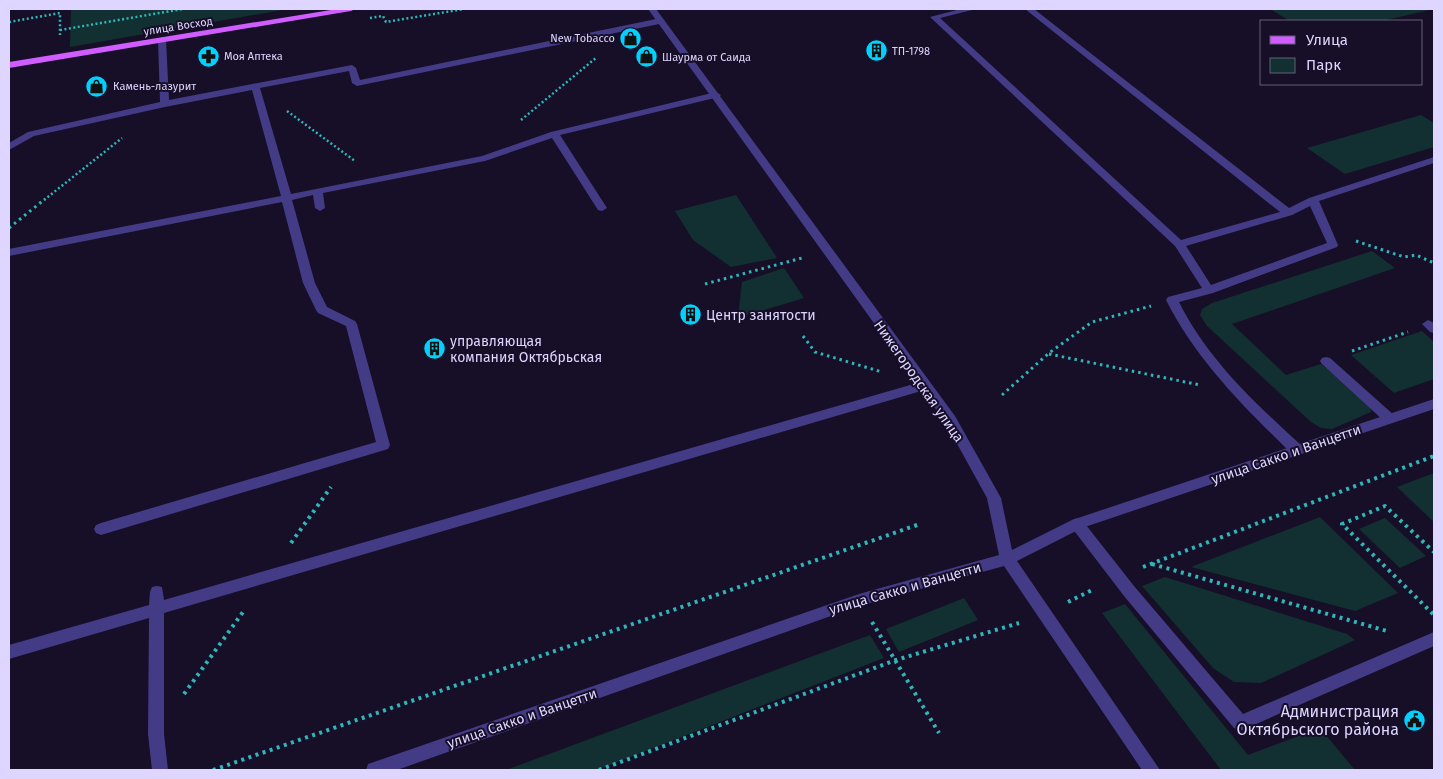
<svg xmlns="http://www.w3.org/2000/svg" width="1443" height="779" font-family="'Fira Sans',sans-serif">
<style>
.green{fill:#123031}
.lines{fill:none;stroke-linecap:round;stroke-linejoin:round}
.path-far2{stroke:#2fb6b9;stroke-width:2.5;stroke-dasharray:2 2.5;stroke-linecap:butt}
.path-far1{stroke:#2fb6b9;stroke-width:3;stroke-dasharray:2.5 4;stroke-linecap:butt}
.path{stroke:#2fb6b9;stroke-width:4;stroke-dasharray:3 4.5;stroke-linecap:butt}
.service{fill:#443b86;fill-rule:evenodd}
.minor{fill:#443b86;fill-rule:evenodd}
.primary{fill:#d05dff;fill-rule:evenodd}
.labels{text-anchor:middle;stroke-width:4;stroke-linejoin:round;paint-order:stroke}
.far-street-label{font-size:11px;fill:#ded6ff;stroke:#160f27}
.far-poi-label{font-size:11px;fill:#ded6ff;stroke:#160f27;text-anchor:start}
.poi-label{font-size:14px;fill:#ded6ff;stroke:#160f27;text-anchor:start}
.street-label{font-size:14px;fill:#ded6ff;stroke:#160f27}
.near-poi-label{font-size:16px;fill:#ded6ff;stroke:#160f27;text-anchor:end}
</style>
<rect width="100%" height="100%" fill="#160f27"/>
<path class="green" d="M71 9H288L70 47Z
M1270 9H1434L1381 21H1290Z
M1421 115 1434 123V147L1345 174 1307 148Z
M736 195 777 258 731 267 693 240 675 211Z
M1372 251 1395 268 1232 324 1286 375 1321 364 1370 402 1371 412 1332 429 1321 428 1311 422 1207 326 1200 315 1202 309 1212 303Z
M784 268 804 298 738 318 742 282Z
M1422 331 1434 342V379L1394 393 1351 355Z
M1434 473V522L1397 487Z
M1320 517 1398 593 1355 611 1191 567Z
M1385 518 1426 556 1400 568 1359 529Z
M1165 577 1347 634 1355 640 1261 683 1234 682 1213 668 1142 586Z
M964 598 978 620 899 652 886 629Z
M1125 604 1248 755 1320 728 1355 770H1221L1102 613Z
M870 635 884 658 597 770H506Z"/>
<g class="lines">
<path class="path-far2" d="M370 18 383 16 386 22 464 9
M9 22 60 13V35
M60 30 183 9
M287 111 355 161
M521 120 597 57
M44 200 122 138"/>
<path class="path-far1" d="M9 228 45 199
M1356 241 1404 257 1416 255 1434 263
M705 284 802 258
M803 336 815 352 882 372
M1352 351 1408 332
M1049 354 1200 385
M1002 395 1049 353 1092 322 1151 306"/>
<path class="path" d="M291 543 331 487
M1152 564 1387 631
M1143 567 1434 456
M1068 602 1094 589
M1433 614 1342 524 1385 506 1434 552
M872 622 939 733
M184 694 243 612
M213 770 920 524
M599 770 896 660 1019 623"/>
<path class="service" d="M961 9H976L940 18 1181 240 1280 212 1025 9H1034L1289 208 1309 198 1434 157V163L1319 201 1338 245 1337 247 1213 293 1179 302C1208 360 1255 403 1302 446L1304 450 1302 454H1292C1244 407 1197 361 1166 300L1168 297 1202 288 1175 246 930 17ZM1310 206 1327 243 1211 285 1186 246 1292 215Z
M661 18 665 21 664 23 357 86 352 83 349 71 260 88 291 194 482 156 551 132 716 92 721 95 719 97 560 135 607 208 602 211 598 210 552 138 485 161 323 193 325 208 320 211 315 208 313 195 292 200 315 283 327 307 355 321 357 324 390 445 388 449 101 535 96 533 94 529 96 525 101 523 376 442 346 326 318 313 316 310 303 283 282 202 9 256V249L281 196 252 90 165 107 34 136 9 150V143L28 132 160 102 158 40 162 37 166 40 169 100 352 65 356 68 360 80Z
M1428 320 1434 323V333L1430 332 1422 324Z
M1326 357 1330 358 1395 416 1396 419 1395 422H1385L1322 364 1320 361 1322 358Z
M924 381 928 383 930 386 928 389 164 613V734L168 770H152L148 734 149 618 9 659V645L149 605 150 592 152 587 157 586 162 587 164 600Z
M1077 518 1082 520 1134 586 1243 714 1434 632V646L1240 731 1234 728 1124 596 1072 528 1070 524 1072 520Z"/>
<path class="minor" d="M648 9H656L955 416 1001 498 1012 550 1072 520 1434 399V409L1082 528 1017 561 1160 770H1142L1004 566 859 606 397 770H366L368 764 374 762 859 594 999 555 987 498 945 422Z"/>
<path class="primary" d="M337 9H355L351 11 9 68V62Z"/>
</g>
<defs>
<symbol id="shop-disc" viewBox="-11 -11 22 22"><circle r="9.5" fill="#02d0ff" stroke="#160f27"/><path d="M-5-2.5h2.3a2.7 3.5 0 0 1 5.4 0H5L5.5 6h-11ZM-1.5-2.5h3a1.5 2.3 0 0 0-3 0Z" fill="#111"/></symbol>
<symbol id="building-disc" viewBox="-11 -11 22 22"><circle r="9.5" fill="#02d0ff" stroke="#160f27"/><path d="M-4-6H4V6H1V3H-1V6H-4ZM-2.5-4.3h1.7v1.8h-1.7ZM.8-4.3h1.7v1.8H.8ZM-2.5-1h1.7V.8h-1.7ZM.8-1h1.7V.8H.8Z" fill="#111"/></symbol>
<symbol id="pharmacy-disc" viewBox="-11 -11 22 22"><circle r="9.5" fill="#02d0ff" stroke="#160f27"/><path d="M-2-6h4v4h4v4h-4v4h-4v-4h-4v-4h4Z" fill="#111"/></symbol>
<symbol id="civic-disc" viewBox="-11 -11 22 22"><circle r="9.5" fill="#02d0ff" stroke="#160f27"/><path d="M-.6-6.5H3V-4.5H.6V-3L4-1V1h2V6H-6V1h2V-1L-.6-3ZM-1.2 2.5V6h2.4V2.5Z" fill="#111"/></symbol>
</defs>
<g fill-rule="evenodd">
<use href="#shop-disc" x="618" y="26" width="25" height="25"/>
<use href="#building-disc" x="864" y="38" width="25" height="25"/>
<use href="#pharmacy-disc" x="196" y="44" width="25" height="25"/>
<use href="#shop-disc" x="634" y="44" width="25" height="25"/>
<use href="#shop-disc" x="84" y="74" width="25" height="25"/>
<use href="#building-disc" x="678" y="302" width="25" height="25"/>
<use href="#building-disc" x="422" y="336" width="25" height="25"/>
<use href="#civic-disc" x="1402" y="708" width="25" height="25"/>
</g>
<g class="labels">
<g class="far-street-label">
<text transform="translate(178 26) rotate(-9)" y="4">улица Восход</text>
</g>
<g class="far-poi-label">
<text x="615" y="42" text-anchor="end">New Tobacco</text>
<text x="892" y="55">ТП-1798</text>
<text x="224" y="60">Моя Аптека</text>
<text x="662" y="61">Шаурма от Саида</text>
<text x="113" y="90">Камень-лазурит</text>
</g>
<g class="poi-label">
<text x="706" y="320">Центр занятости</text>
<text x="450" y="346">управляющая<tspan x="450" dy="16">компания Октябрьская</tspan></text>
</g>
<g class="street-label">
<text transform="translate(919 381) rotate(55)" y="5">Нижегородская улица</text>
<text transform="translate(1286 454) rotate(-19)" y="5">улица Сакко и Ванцетти</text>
<text transform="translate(905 588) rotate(-16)" y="5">улица Сакко и Ванцетти</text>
<text transform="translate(522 718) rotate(-19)" y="5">улица Сакко и Ванцетти</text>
</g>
<g class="near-poi-label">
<text x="1399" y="717">Администрация<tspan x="1399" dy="18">Октябрьского района</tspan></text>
</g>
</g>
<rect width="1443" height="779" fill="none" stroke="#ded6ff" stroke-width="20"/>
<rect x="1260" y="20" width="162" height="65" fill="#160f27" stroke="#665f7d"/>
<rect x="1270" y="36" width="25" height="8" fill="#d05dff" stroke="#665f7d"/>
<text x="1306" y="45" font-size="15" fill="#ded6ff">Улица</text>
<rect x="1270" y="58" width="25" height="15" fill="#123031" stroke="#665f7d"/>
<text x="1306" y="70" font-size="15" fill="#ded6ff">Парк</text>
</svg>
